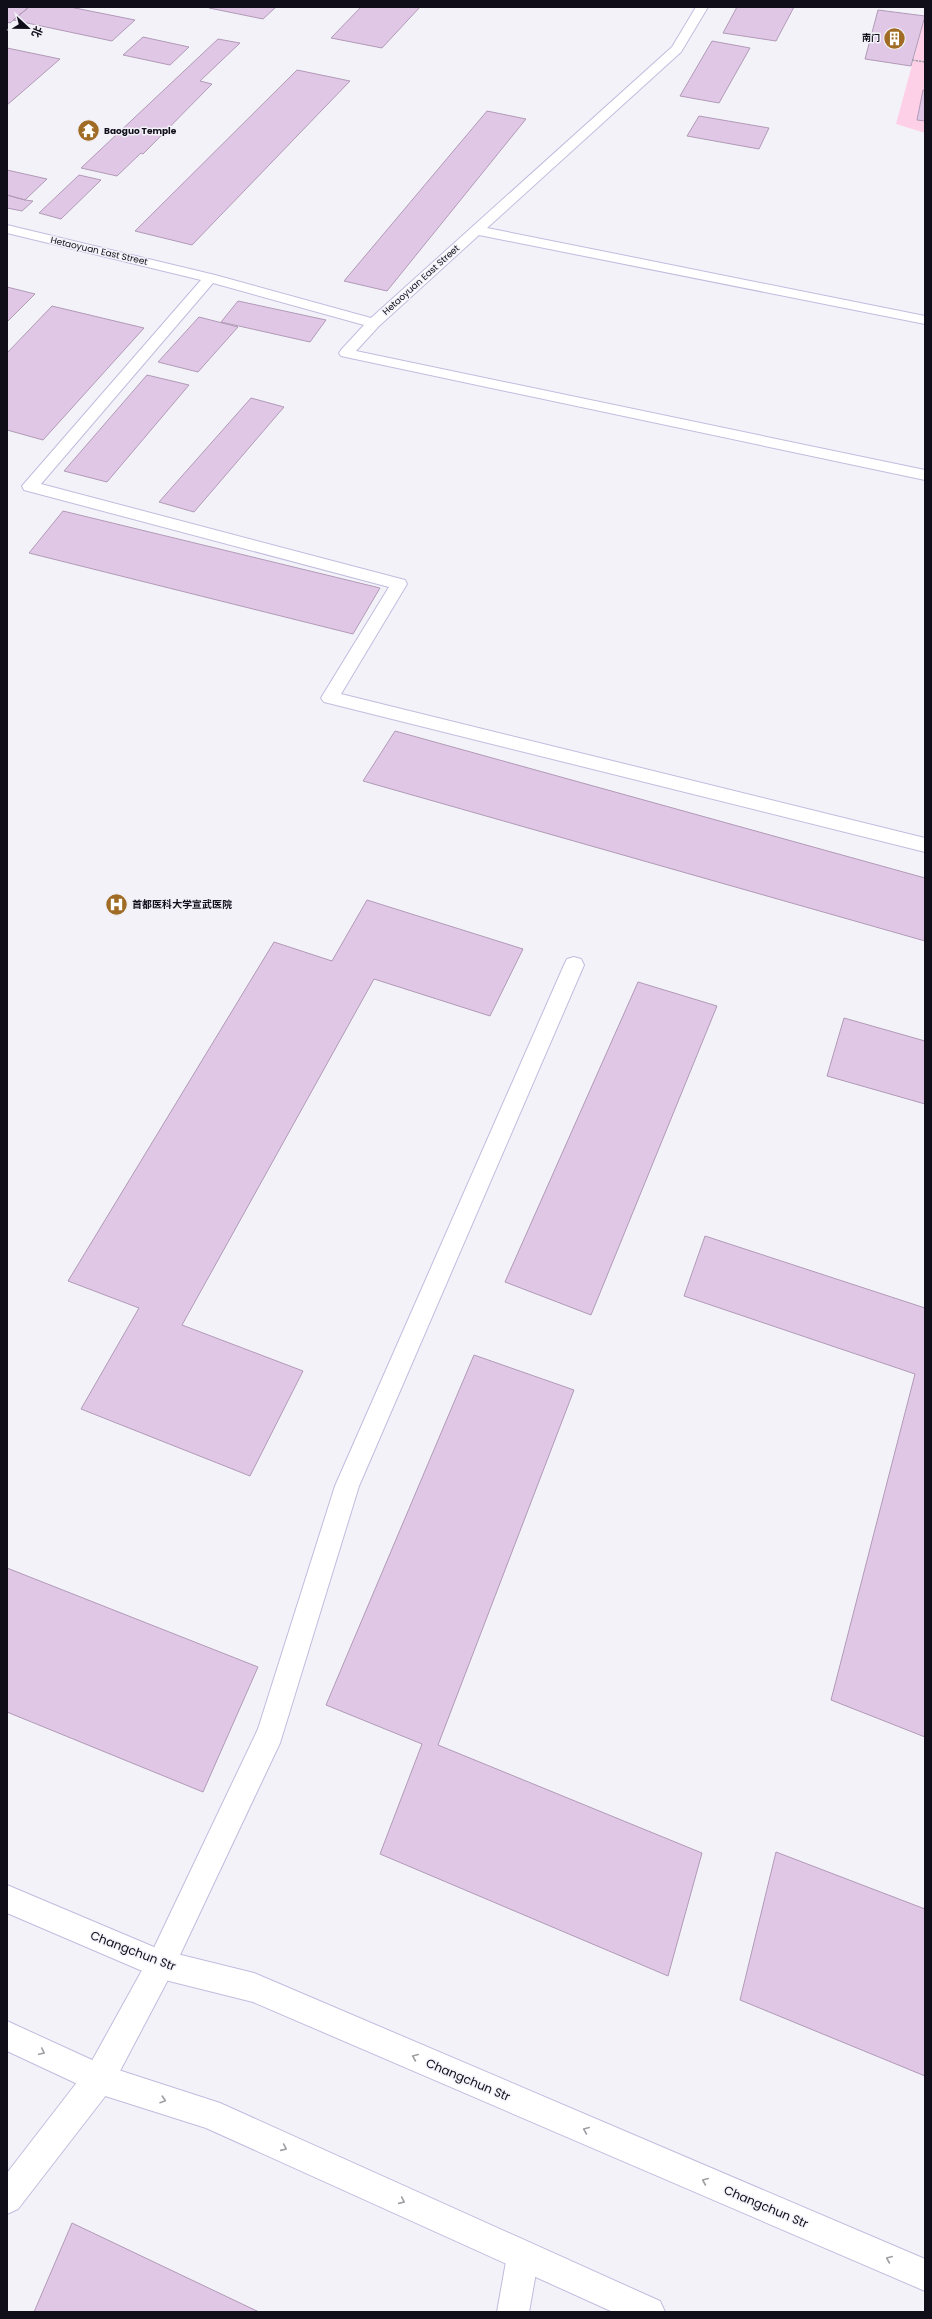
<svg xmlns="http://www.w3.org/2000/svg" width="932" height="2319" font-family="Poppins,'Noto Sans SC',sans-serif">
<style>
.green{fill:#fed0e7}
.building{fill:#dfc7e5;stroke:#b19ab7}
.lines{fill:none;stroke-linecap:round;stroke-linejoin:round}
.minor-casing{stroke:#c1bcde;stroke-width:2}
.major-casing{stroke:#c1bcde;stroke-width:2}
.path{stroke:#9e9da5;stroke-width:1.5;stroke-dasharray:2.5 1;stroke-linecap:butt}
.minor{fill:#fff;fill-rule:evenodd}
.major{fill:#fff;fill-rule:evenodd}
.oneway{stroke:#9f9fa3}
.labels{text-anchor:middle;stroke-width:3;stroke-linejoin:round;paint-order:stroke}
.far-poi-label{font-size:9px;font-weight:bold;fill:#100e19;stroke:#f3f2f9;text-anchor:end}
.far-street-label{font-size:9px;fill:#100e19;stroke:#f3f2f9}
.poi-label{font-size:10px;font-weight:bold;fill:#100e19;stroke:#f3f2f9;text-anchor:start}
.near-street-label{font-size:12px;fill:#100e19;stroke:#f3f2f9}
</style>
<rect width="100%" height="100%" fill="#f3f2f9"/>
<path class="green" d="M925 17V133L896 124Z"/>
<path class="building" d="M7 7H29L10 23 7 22Z
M29 7H70L135 20 112 41 13 20Z
M210 7H276L263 19 209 8Z
M361 7H420L382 48 331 38Z
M737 7H794L776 41 723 33Z
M878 10 925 16 911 66 865 59Z
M143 37 189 47 170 65 123 55Z
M218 39 240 43 200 81 212 84 143 154 141 153 117 176 81 168Z
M712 41 750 48 719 103 680 96Z
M7 48 60 59 7 105Z
M297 70 350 81 192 245 135 231Z
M923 90 925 91V121L917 120Z
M487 111 526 119 387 291 344 281Z
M699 116 769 128 759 149 687 136Z
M7 170 47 179 25 200 7 195Z
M79 175 101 180 61 219 39 213Z
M7 195 25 200 33 201 22 211 7 208Z
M7 287 35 294 7 322Z
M238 301 326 320 310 342 221 322Z
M52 306 144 328 43 440 7 430V353Z
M199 317 238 327 198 372 158 362Z
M147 375 189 385 107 482 64 471Z
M251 398 284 407 194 512 159 502Z
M63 511 380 588 353 634 29 553Z
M395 731 925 878V941L363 781Z
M367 900 523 949 490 1016 374 979 182 1325 303 1371 250 1476 81 1409 139 1308 68 1281 274 942 332 961Z
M638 982 717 1006 591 1315 505 1282Z
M844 1018 925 1041V1104L827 1076Z
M705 1236 925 1308V1737L831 1700 915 1374 684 1296Z
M474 1355 574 1390 438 1745 702 1853 668 1976 380 1854 422 1744 326 1705Z
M7 1568 258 1667 203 1792 7 1712Z
M776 1852 925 1909V2076L740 2000Z
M72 2223 259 2312H34Z"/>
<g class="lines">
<defs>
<path id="minor" d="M696 7H708L681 52 487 228 925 316V324L479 235 379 326 356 351 925 470V480L341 356 339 353 341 350 364 325 213 283 41 484 405 580 407 584 341 694 925 838V852L324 702 321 698 389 587 24 490 22 486 201 280 7 233V225L215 275 371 318 672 47Z
M574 957 581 959 584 965 359 1486 280 1743 171 1974 110 2090 18 2209 7 2214V2173L88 2068 151 1954 258 1729 335 1486 564 965 567 959Z
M523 2240 534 2245 539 2256 529 2312H497L507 2256 512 2245Z"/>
<path id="major" d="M7 1885 161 1950 254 1973 925 2259V2291L253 2002 161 1979 7 1913Z
M7 2021 103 2065 220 2103 660 2301 665 2312H613L206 2128 99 2094 7 2051Z"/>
</defs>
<use href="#minor" class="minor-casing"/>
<use href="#major" class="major-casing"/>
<path class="path" d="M912 60 925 62"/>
<use href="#minor" class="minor"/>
<use href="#major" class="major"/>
</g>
<defs><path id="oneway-chevron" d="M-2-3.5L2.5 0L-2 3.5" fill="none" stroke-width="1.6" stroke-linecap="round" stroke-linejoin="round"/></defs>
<g class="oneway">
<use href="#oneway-chevron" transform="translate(42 2052) rotate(25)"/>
<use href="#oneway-chevron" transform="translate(415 2057) rotate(-157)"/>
<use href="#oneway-chevron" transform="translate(163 2100) rotate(18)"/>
<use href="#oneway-chevron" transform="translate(586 2130) rotate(-157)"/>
<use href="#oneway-chevron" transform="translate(284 2148) rotate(24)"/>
<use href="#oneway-chevron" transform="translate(705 2181) rotate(-157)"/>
<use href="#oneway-chevron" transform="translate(402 2201) rotate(24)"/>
<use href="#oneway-chevron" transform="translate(889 2259) rotate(-157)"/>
</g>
<defs>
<symbol id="building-disc" viewBox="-11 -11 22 22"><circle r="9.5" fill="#a06b24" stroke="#f3f2f9"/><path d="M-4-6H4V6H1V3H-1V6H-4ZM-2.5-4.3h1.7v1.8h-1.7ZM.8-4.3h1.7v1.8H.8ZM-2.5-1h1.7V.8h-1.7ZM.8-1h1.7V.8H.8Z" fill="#fff"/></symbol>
<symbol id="temple-disc" viewBox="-11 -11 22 22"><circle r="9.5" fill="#a06b24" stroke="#f3f2f9"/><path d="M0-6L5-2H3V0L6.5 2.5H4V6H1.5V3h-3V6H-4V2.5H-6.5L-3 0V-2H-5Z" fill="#fff"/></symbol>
<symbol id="hospital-disc" viewBox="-11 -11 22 22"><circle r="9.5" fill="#a06b24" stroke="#f3f2f9"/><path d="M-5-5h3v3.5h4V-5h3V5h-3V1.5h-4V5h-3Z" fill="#fff"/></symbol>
</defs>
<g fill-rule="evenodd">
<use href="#building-disc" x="882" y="26" width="25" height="25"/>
<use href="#temple-disc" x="76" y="118" width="25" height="25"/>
<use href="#hospital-disc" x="104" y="892" width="25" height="25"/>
</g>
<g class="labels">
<g class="far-poi-label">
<text x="880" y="41">南门</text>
<text x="104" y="134" text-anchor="start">Baoguo Temple</text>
</g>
<g class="far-street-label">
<text transform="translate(99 251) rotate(13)" y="3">Hetaoyuan East Street</text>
<text transform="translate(421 280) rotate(-42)" y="3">Hetaoyuan East Street</text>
</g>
<g class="poi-label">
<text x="132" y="908">首都医科大学宣武医院</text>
</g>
<g class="near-street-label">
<text transform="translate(133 1951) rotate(21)" y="4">Changchun Str</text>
<text transform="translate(468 2080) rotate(23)" y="4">Changchun Str</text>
<text transform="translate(766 2207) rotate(23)" y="4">Changchun Str</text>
</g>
</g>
<rect width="932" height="2319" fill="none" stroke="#100e19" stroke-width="16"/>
<g transform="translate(28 28) rotate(112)" stroke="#f3f2f9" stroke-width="3" paint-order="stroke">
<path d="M0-3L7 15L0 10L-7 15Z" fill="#100e19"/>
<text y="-6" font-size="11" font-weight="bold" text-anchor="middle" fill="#100e19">北</text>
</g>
</svg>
